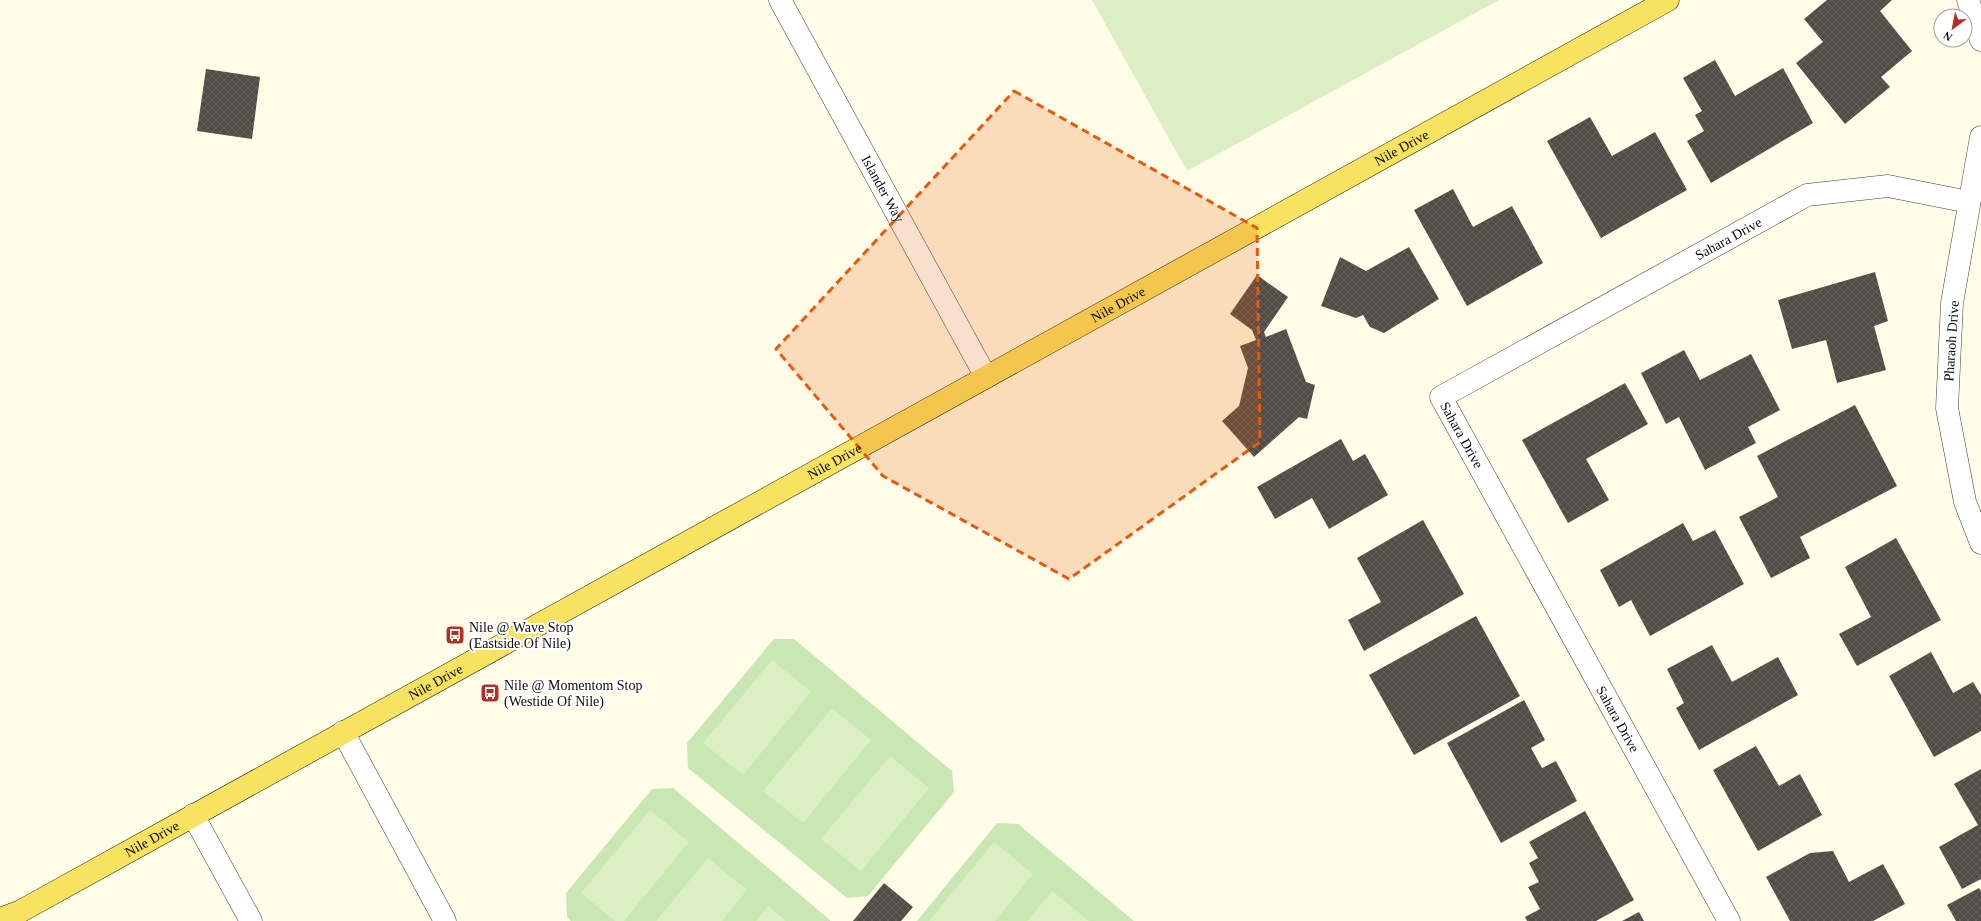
<svg xmlns="http://www.w3.org/2000/svg" width="1981" height="921" font-family="'Times New Roman',serif">
<style>
.park{fill:#c8e7b2}
.pitch{fill:#dbeec4}
.building{fill:url(#building-cross-hatch)}
.lines{fill:none;stroke-linecap:round;stroke-linejoin:round}
.minor-casing{stroke:#3d3d3d;stroke-width:23}
.major-casing{stroke:#1b1b1b;stroke-width:23}
.minor{stroke:#fff;stroke-width:22}
.major{stroke:#f7e35f;stroke-width:22}
.marked{fill:#e8590c;fill-opacity:0.2;stroke:#e8590c;stroke-width:3;stroke-dasharray:8 5;stroke-linejoin:round}
.labels{text-anchor:middle;stroke-width:4;stroke-linejoin:round;paint-order:stroke}
.street-label{font-size:14px;fill:#0a0a0a;stroke:#fff}
.poi-label{font-size:14px;fill:#0a0a0a;stroke:#fff;text-anchor:start}
</style>
<defs>
<pattern id="building-cross-hatch" width="8" height="8" patternUnits="userSpaceOnUse"><rect width="8" height="8" fill="#524c46"/><path d="M0 0l8 8M0 8l8-8" fill="none" stroke="#66615c"/></pattern>
</defs>
<rect width="100%" height="100%" fill="#fffde7"/>
<path class="park" d="M774 639H794L952 771 954 792 868 896 847 898 688 768 687 743Z
M673 788 830 920V921H571L567 917 566 893 652 789Z
M997 823 1018 824 1134 921H917Z"/>
<path class="pitch" d="M1092 0H1499L1187 171Z
M772 660 811 692 743 775 703 743Z
M832 708 871 740 803 823 763 791Z
M890 756 929 788 861 871 821 839Z
M650 810 689 842 624 921H615L581 893Z
M994 842 1033 874 995 921H929Z
M708 858 747 890 722 921H656Z
M1052 891 1089 921H1027Z
M768 906 786 921H756Z"/>
<path class="building" d="M1827 0H1892L1880 11 1912 51 1881 77 1890 87 1845 124 1796 63 1823 42 1804 19Z
M1715 60 1735 96 1783 68 1813 123 1711 183 1687 141 1704 131 1695 115 1702 111 1683 78Z
M206 69 260 77 252 139 197 131Z
M1590 117 1612 156 1655 132 1687 190 1601 238 1547 141Z
M1453 189 1473 227 1512 206 1543 263 1467 306 1414 210Z
M1409 247 1439 299 1384 333 1370 327 1363 315 1356 318 1321 306 1340 257 1366 271Z
M1875 272 1888 321 1874 326 1886 370 1837 383 1826 340 1792 349 1778 300Z
M1257 275 1288 297 1264 332 1266 337 1286 329 1306 382 1315 385 1307 419 1299 417 1254 457 1222 421 1239 406 1248 368 1240 346 1256 340 1252 330 1230 314Z
M1684 350 1700 380 1751 354 1780 410 1748 427 1756 443 1705 470 1679 417 1666 424 1641 373Z
M1625 383 1648 424 1586 459 1609 500 1568 523 1522 440Z
M1855 405 1897 486 1800 537 1810 558 1771 578 1739 517 1778 497 1757 456Z
M1341 439 1353 461 1365 454 1388 495 1329 529 1312 498 1275 519 1257 487Z
M1423 520 1464 594 1364 651 1348 620 1381 602 1357 558Z
M1683 523 1693 541 1715 530 1744 584 1650 636 1631 600 1619 607 1600 570Z
M1896 538 1941 620 1857 666 1839 634 1871 617 1845 567Z
M1476 616 1520 696 1414 755 1369 675Z
M1712 645 1732 682 1778 657 1798 695 1699 750 1676 708 1684 703 1667 669Z
M1931 652 1953 693 1973 682 1981 695V731L1934 757 1889 676Z
M1524 700 1545 740 1531 748 1542 768 1556 761 1577 801 1501 843 1447 743Z
M1756 746 1779 786 1800 774 1822 815 1758 851 1713 770Z
M1981 769V879L1962 889 1939 847 1978 825 1954 784Z
M1585 811 1634 900 1596 921H1527L1525 917 1540 909 1528 887 1539 882 1529 863 1538 858 1529 842Z
M1833 851 1849 882 1883 864 1905 904 1873 921H1790L1766 877 1810 853Z
M884 883 913 907 901 921H853Z
M1979 888 1981 891V921H1956L1947 905Z
M1639 912 1644 921H1622Z"/>
<g class="lines">
<defs>
<g id="minor">
<path id="s1" d="M780 0 986 377"/>
<path d="M1968 0 1981 40"/>
<path d="M1981 137 1952 303 1947 408 1965 502 1981 543"/>
<path d="M343 732 445 921"/>
<path d="M193 815 251 921"/>
<path id="s2" d="M1729 921 1441 397 1807 195 1888 186 1969 202"/>
</g>
<g id="major">
<path id="s3" d="M0 919 21 911 1668 0"/>
</g>
</defs>
<use href="#minor" class="minor-casing"/>
<use href="#major" class="major-casing"/>
<use href="#minor" class="minor"/>
<use href="#major" class="major"/>
</g>
<path class="marked" d="M1014 91 1257 228 1260 442 1069 579 883 476 776 349Z"/>
<defs>
<symbol id="bus-square" viewBox="-11 -11 22 22"><rect x="-9" y="-9" width="18" height="18" rx="4" fill="#b62f25" stroke="#fff"/><path d="M-5-6H5V4H4V6H2V4H-2V6H-4V4H-5ZM-3.5-4V0h7V-4ZM-3.5 1.2v1.5H-2V1.2ZM2 1.2v1.5H3.5V1.2Z" fill="#fff"/></symbol>
</defs>
<g fill-rule="evenodd">
<use href="#bus-square" x="444" y="624" width="22" height="22"/>
<use href="#bus-square" x="479" y="682" width="22" height="22"/>
</g>
<g class="labels">
<g class="street-label">
<text dy="5" stroke="none"><textPath href="#s3" startOffset="1600">Nile Drive</textPath></text>
<text dy="5" stroke="none"><textPath href="#s1" startOffset="215">Islander Way</textPath></text>
<text dy="5" stroke="none"><textPath href="#s2" startOffset="926">Sahara Drive</textPath></text>
<text dy="5" stroke="none"><textPath href="#s3" startOffset="1276">Nile Drive</textPath></text>
<text transform="translate(1951 341) rotate(-86)" y="5">Pharaoh Drive</text>
<text transform="translate(1462 435) rotate(61)" y="5">Sahara Drive</text>
<text dy="5" stroke="none"><textPath href="#s3" startOffset="952">Nile Drive</textPath></text>
<text dy="5" stroke="none"><textPath href="#s3" startOffset="496">Nile Drive</textPath></text>
<text transform="translate(1618 719) rotate(61)" y="5">Sahara Drive</text>
<text dy="5" stroke="none"><textPath href="#s3" startOffset="172">Nile Drive</textPath></text>
</g>
<g class="poi-label">
<text x="469" y="632">Nile @ Wave Stop<tspan x="469" dy="16">(Eastside Of Nile)</tspan></text>
<text x="504" y="690">Nile @ Momentom Stop<tspan x="504" dy="16">(Westide Of Nile)</tspan></text>
</g>
</g>
<g transform="translate(1953 28) rotate(212)"><circle r="19" fill="#ffffff" stroke="#9d9d9d"/>
<path d="M0-3L7 15L0 10L-7 15Z" fill="#b62f25"/>
<text y="-6" font-size="11" font-weight="bold" text-anchor="middle" fill="#0a0a0a">N</text>
</g>
</svg>
